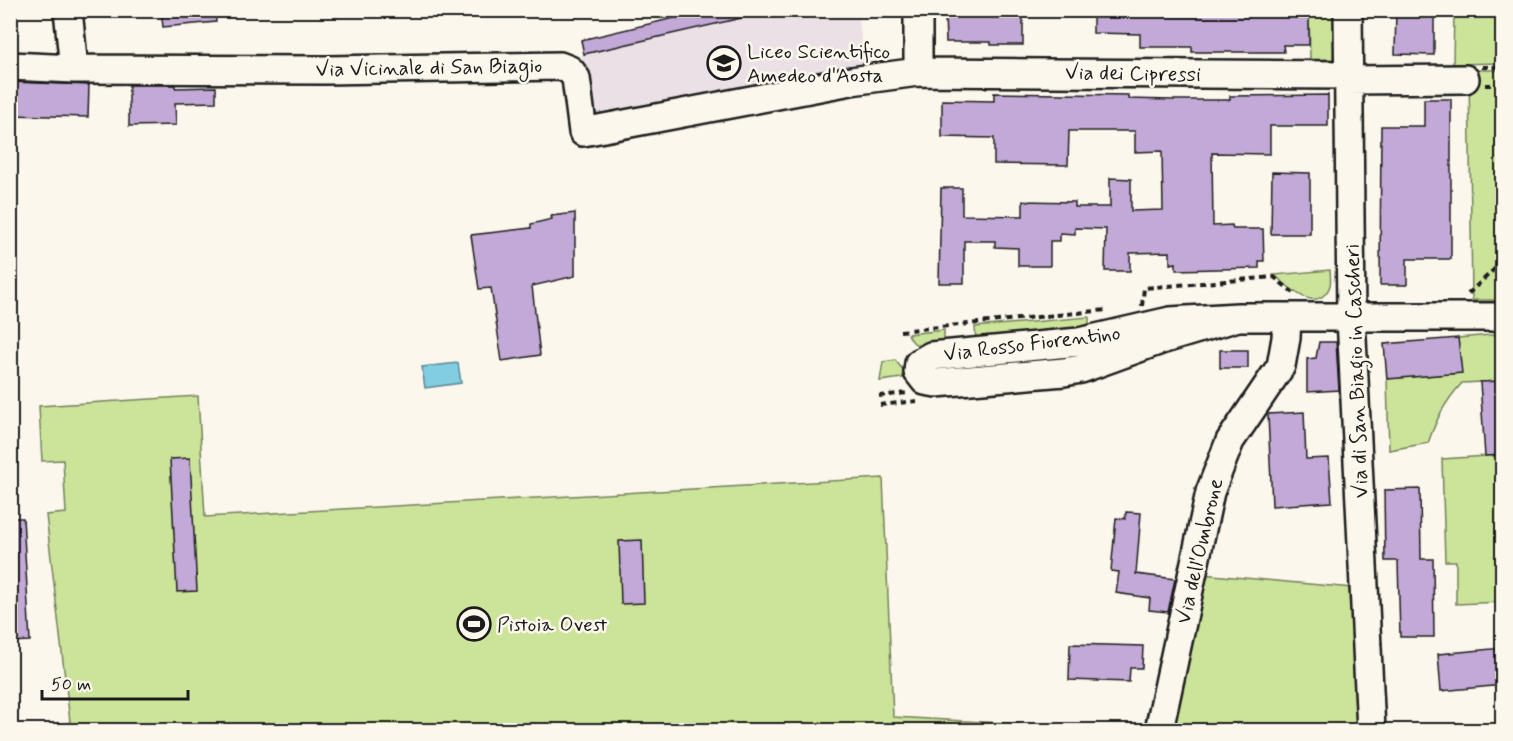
<svg xmlns="http://www.w3.org/2000/svg" width="1513" height="741" font-family="Mynerve,sans-serif">
<style>
.built{fill:#eae0e6}
.green{fill:#cbe49a;stroke:#74805b;stroke-width:1.5}
.water{fill:#82cde2;stroke:#598693;stroke-width:1.5}
.building{fill:#c2a9d7;stroke:#1c1c1c;stroke-width:1.5}
.lines{fill:none;stroke-linecap:round;stroke-linejoin:round}
.minor-casing{stroke:#1c1c1c;stroke-width:32}
.path{stroke:#1c1c1c;stroke-width:4;stroke-dasharray:6 4.5;stroke-linecap:butt}
.minor{stroke:#fbf7ec;stroke-width:27}
.labels{text-anchor:middle;stroke-width:5;stroke-linejoin:round;paint-order:stroke}
.poi-label{font-size:21px;fill:#1c1c1c;stroke:#fbf7ec;text-anchor:start}
.street-label{font-size:21px;fill:#1c1c1c;stroke:#fbf7ec}
</style>
<rect width="100%" height="100%" fill="#fbf7ec"/>
<filter id="ink" filterUnits="userSpaceOnUse"><feTurbulence type="fractalNoise" baseFrequency=".0167" numOctaves="2"/><feDisplacementMap in="SourceGraphic" scale="12" xChannelSelector="R" yChannelSelector="G"/><feConvolveMatrix kernelMatrix="1 2 1 2 8 2 1 2 1" color-interpolation-filters="sRGB"/></filter>
<g filter="url(#ink)">
<path class="built" d="M740 11H857L867 72 597 120 590 113 581 55 741 18Z"/>
<path class="green" d="M1309 11H1335L1334 59 1310 60Z
M1454 11H1502V63L1453 64Z
M1469 70H1502V300H1472Z
M1330 270C1331 281 1332 288 1323 296 1308 308 1286 284 1274 275Z
M1089 317V327L976 342 975 327Z
M944 330V343C929 346 915 352 908 334Z
M1502 334V381L1462 383C1444 403 1437 418 1428 443L1389 450 1387 379 1461 373 1458 338Z
M895 360 909 377 880 381 883 362Z
M198 396 205 517 883 478 893 717 1019 724V730H71L46 515 66 513 63 460 42 461 39 406Z
M1502 455V602L1456 604V561H1445L1442 459Z
M1202 574 1352 588 1357 730H1168Z"/>
<path class="water" d="M458 363 461 383 425 388 422 367Z"/>
<path class="building" d="M161 10H215L216 22 163 27Z
M708 10H745L746 17 584 54 581 40Z
M948 10H1023V45H991V42H946L945 13H948Z
M1093 10H1309V45H1283L1284 52H1192V47H1140V34L1093 33Z
M1396 10H1434V55L1395 54Z
M10 82 89 85 88 117 10 115Z
M129 85H175V88L216 87V102L175 103 176 125 129 126Z
M994 93 1128 95V99L1172 100H1230V96L1328 95V126H1270V154L1212 153 1213 226 1232 225 1233 229H1263L1264 261H1259V268L1176 270V263L1170 264V252L1130 253V271H1105L1106 229 1075 228V234L1060 233V241H1050V266H1018V248L995 247V241H964V283H939L941 188H962V215L1023 216V201L1075 202V207H1110V178L1131 179V211L1163 210 1162 151 1135 152V131H1069L1068 165 994 164V138L942 137V100L994 101Z
M1424 99H1451V259H1407V285H1380L1381 126H1424Z
M1272 172 1310 173V234H1271Z
M575 213V276L532 286 540 355 502 361 491 288 479 289 471 235 531 228V224L552 219 551 216Z
M1458 338 1462 373 1387 379 1384 344Z
M1319 342H1336L1339 390 1307 392V359L1316 358Z
M1220 350H1248V368H1220Z
M1503 381V455L1485 456 1480 382Z
M1304 412 1306 459 1329 458 1332 502 1272 506 1268 414Z
M190 458 197 591 177 592 170 459Z
M1420 489 1421 559H1433L1434 637H1400L1398 561H1385L1384 490Z
M1126 512 1141 513 1136 574 1175 579 1168 612 1149 610 1150 598 1116 593 1119 572 1111 571 1116 518 1125 519Z
M10 518H23L30 641 10 642Z
M642 540 644 603 621 604 619 541Z
M1070 644 1143 646 1142 668H1130L1129 682 1069 680Z
M1503 648V685L1441 691 1438 654Z"/>
<g class="lines">
<defs>
<path id="minor" d="M68 10 74 69
M1348 10 1351 317 1371 730
M10 66 74 69 326 70 560 66 570 70 576 78 583 132 851 81 918 72 1348 75
M918 72V10
M1349 80 1465 79
M1238 317 1161 340 1081 369 1064 372 936 383 925 381 918 372 919 363 931 356 1079 342 1170 321 1238 317H1502
M1159 730 1210 492 1230 441 1281 366 1286 338 1287 317"/>
</defs>
<use href="#minor" class="minor-casing"/>
<path class="path" d="M1482 67H1502
M1485 85H1502
M1468 294 1502 262
M1142 306 1144 288 1274 277 1295 294
M900 331 1106 310
M879 396 908 393
M880 405 917 401"/>
<use href="#minor" class="minor"/>
</g>
</g>
<defs>
<symbol id="school-ring" viewBox="-11 -11 22 22"><circle r="9.5" fill="#fbf7ec" stroke="#1c1c1c" stroke-width="1.5"/><path d="M0-5L7-2L0 1L-7-2ZM-4 1L0 2.5L4 1V4Q0 6-4 4Z" fill="#1c1c1c"/></symbol>
<symbol id="stadium-ring" viewBox="-11 -11 22 22"><circle r="9.5" fill="#fbf7ec" stroke="#1c1c1c" stroke-width="1.5"/><path d="M0-5a6.5 5 0 1 0 0 10a6.5 5 0 1 0 0-10ZM-3.5-1.8h7v3.6h-7Z" fill="#1c1c1c"/></symbol>
</defs>
<g fill-rule="evenodd">
<use href="#school-ring" x="705" y="44" width="38" height="38"/>
<use href="#stadium-ring" x="455" y="605" width="38" height="38"/>
</g>
<g class="labels">
<g class="poi-label">
<text x="747" y="58">Liceo Scientifico<tspan x="747" dy="24">Amedeo d'Aosta</tspan></text>
<text x="497" y="631">Pistoia Ovest</text>
</g>
<g class="street-label">
<text transform="translate(429 67) rotate(-1)" y="7">Via Vicinale di San Biagio</text>
<text transform="translate(1133 73) rotate(1)" y="7">Via dei Cipressi</text>
<text transform="translate(1032 343) rotate(-7)" y="7">Via Rosso Fiorentino</text>
<text transform="translate(1356 371) rotate(-92)" y="7">Via di San Biagio in Cascheri</text>
<text transform="translate(1199 551) rotate(-77)" y="7">Via dell'Ombrone</text>
</g>
</g>
<rect width="1513" height="741" fill="none" stroke="#fbf7ec" stroke-width="36"/>
<rect x="18" y="18" width="1477" height="705" fill="none" stroke="#1c1c1c" stroke-width="2" filter="url(#ink)"/>
<path d="M42 690v9h146v-9" fill="none" stroke="#1c1c1c" stroke-width="3"/>
<text x="51" y="690" font-size="18" fill="#1c1c1c" stroke="#fbf7ec" stroke-width="4.5" paint-order="stroke">50 m</text>
</svg>
